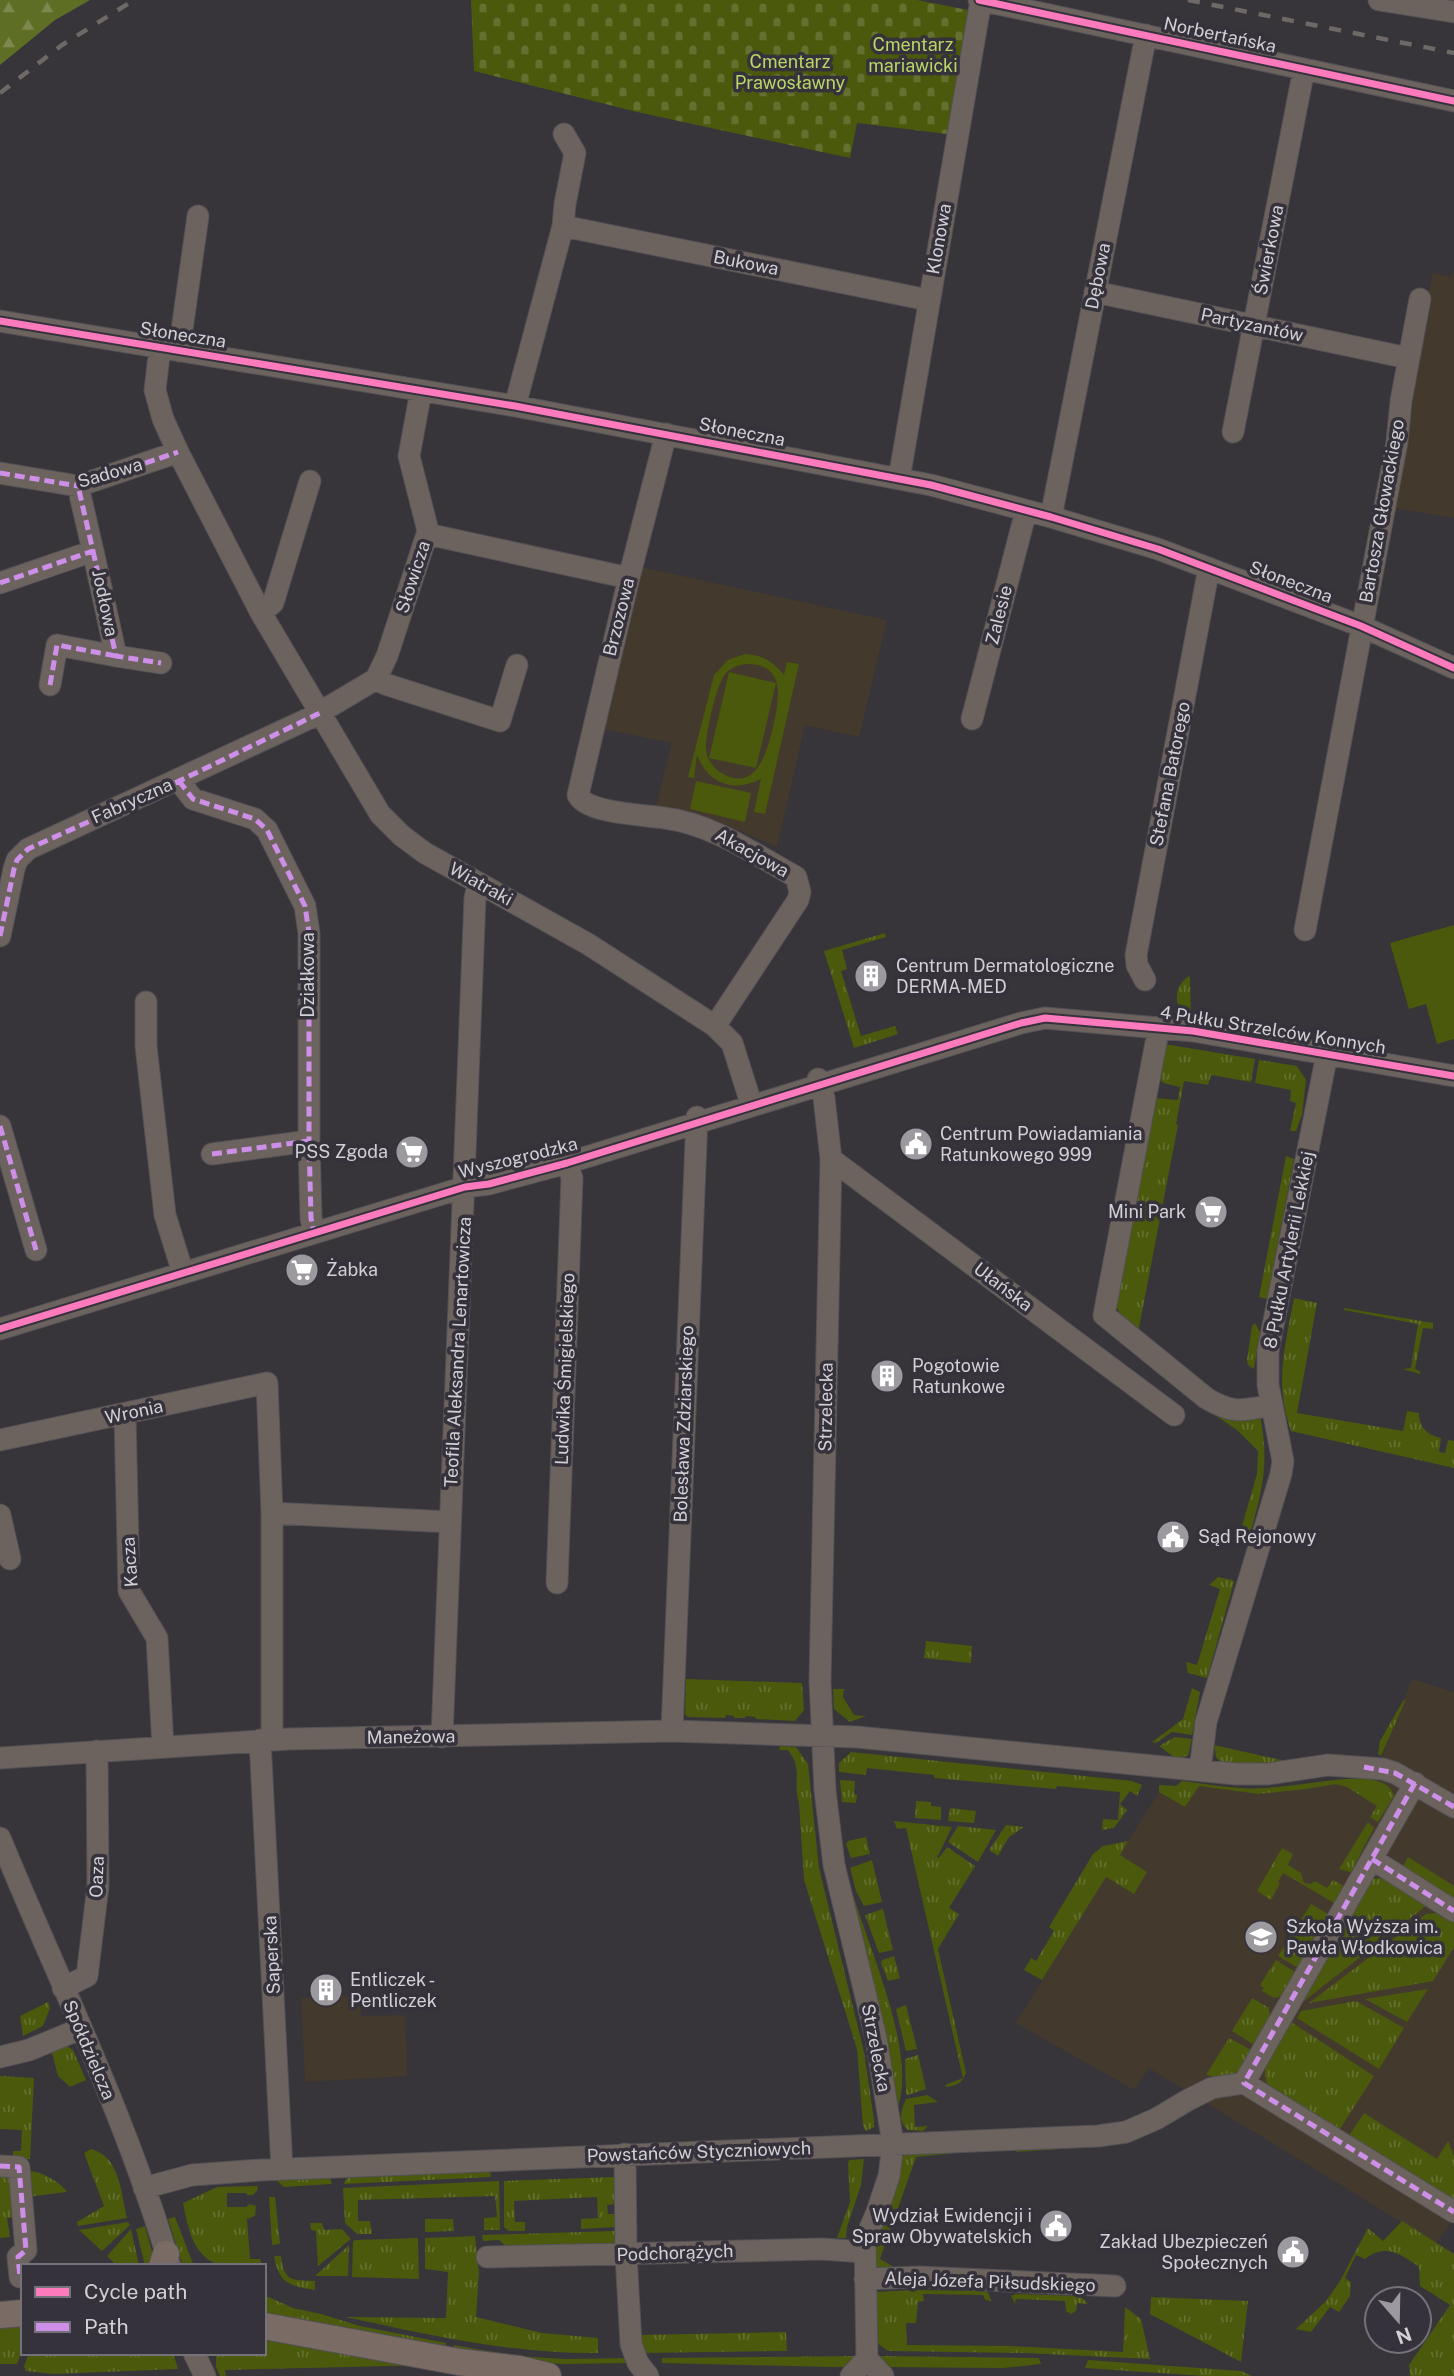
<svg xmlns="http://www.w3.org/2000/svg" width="1454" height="2376" font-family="'Public Sans',sans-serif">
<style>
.education{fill:#43392c}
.grass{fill:url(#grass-tufts)}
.forest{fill:url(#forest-firs)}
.cemetery{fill:url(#cemetery-stones)}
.pitch{fill:#4a590c;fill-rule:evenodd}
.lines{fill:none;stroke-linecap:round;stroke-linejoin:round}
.minor-casing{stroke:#535155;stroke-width:23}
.major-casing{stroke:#535155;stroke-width:28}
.minor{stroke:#6c635f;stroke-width:21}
.major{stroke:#7a6b65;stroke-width:26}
.rail{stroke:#6e6866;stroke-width:4.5;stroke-dasharray:12 12;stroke-linecap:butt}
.quiet{stroke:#ce8fe9;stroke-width:5;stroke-dasharray:10 5;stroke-linecap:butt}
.cycleway-casing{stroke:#36323c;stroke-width:11}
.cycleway{stroke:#fd7abc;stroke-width:7}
.labels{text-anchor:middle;stroke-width:7;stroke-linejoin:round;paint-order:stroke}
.street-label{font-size:18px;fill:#d2d0d6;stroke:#36323c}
.park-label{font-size:18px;fill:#b9d667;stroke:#36323c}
.poi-label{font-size:18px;fill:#d2d0d6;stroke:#36323c;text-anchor:start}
</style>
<defs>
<pattern id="grass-tufts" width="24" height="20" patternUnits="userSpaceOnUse" patternTransform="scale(1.75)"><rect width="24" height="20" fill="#4a590c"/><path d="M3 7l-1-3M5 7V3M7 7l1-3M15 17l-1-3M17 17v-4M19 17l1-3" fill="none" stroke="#63702f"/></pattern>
<pattern id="forest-firs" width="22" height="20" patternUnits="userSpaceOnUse" patternTransform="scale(1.75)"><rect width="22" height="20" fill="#5e6e25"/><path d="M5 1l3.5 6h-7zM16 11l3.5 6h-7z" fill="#7c884e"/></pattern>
<pattern id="cemetery-stones" width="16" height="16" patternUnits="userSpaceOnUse" patternTransform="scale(1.75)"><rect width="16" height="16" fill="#4a590c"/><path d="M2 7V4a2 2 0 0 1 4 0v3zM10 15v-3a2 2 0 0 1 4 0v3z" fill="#63702f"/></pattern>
</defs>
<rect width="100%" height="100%" fill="#37343a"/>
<path class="education" d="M1454 268V518L1393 508 1411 416 1406 397 1433 273 1452 277Z
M640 567 887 620 859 737 805 725 777 847 714 820 655 809 672 743 603 729Z
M1412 1679 1454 1692V2219L1436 2243 1149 2068 1134 2090 1016 2023 1106 1877 1134 1893 1147 1872 1119 1855 1159 1792 1184 1806 1199 1786 1258 1794 1343 1782H1372Z
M351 1984H360L361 2016 405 2015 407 2076 305 2082 301 1998 351 1996Z"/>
<path class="grass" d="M885 933 886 937 842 950 847 969 841 971 861 1036 895 1026 898 1034 854 1048 824 951Z
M1189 976 1190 978 1191 1019C1173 1010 1172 987 1189 976Z
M1164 1044 1255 1059 1251 1082 1211 1075 1208 1085 1184 1081 1176 1124 1178 1125 1138 1333 1125 1323 1115 1304 1155 1098 1178 1100 1180 1087 1163 1083 1158 1076Z
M1259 1060 1297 1066 1306 1080 1302 1115 1296 1131H1290L1296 1103 1290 1101 1291 1090 1255 1083Z
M1286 1156 1294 1159 1267 1299 1259 1297Z
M1294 1298 1317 1303 1297 1413 1403 1431 1407 1411 1419 1413C1419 1428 1428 1435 1441 1438L1439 1452 1445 1453 1448 1440 1454 1441V1468L1291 1431C1274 1383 1285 1347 1294 1298Z
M1344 1308 1433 1323V1329L1423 1328 1415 1369 1421 1372 1420 1374 1403 1369 1411 1368 1418 1324 1344 1310Z
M1255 1323 1260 1332 1254 1369 1248 1365 1247 1360 1252 1326Z
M1191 1390 1259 1417 1261 1420C1270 1470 1260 1498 1247 1545L1237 1543 1257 1474 1258 1451 1237 1430 1184 1394Z
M1218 1577 1232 1580 1234 1582 1207 1678 1188 1673 1186 1662 1197 1665 1220 1589 1209 1585Z
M926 1641 972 1646 971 1663 924 1658Z
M686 1679 802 1683 804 1710 795 1721 756 1719 755 1717 746 1716 745 1718H734V1716L726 1715 725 1718 688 1717 685 1714Z
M1192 1688 1200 1692 1192 1735 1172 1732 1156 1743 1152 1742 1183 1719Z
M833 1689H844L843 1697 854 1715 866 1716 850 1722 834 1709Z
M1406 1699 1381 1756 1378 1754 1380 1741 1403 1701Z
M1175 1737 1192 1739 1188 1756 1175 1758 1159 1746Z
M1214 1745 1290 1762 1259 1765H1224L1216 1757Z
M780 1746 796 1747 808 1764 819 1868 864 2052 874 2120V2127L866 2131 863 2126 857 2049 804 1880 799 1803C792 1781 804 1771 788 1750H779Z
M851 1752 1132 1781 1142 1785 1137 1796 1130 1791 1120 1804 1127 1810 1114 1828 1102 1830 1103 1819 1118 1820 1120 1792 1057 1786 1056 1789 934 1778V1775L867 1768 866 1775 839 1772V1763Z
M1363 1778C1375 1780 1390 1782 1394 1796L1378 1822 1370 1817 1377 1806 1347 1787 1336 1784 1306 1789 1258 1794 1199 1786 1185 1807 1159 1792V1785L1176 1786 1182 1781C1209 1784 1237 1790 1264 1788 1297 1786 1330 1779 1363 1778Z
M840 1780 855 1781 854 1794 857 1795 856 1803 842 1802Z
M916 1801 931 1802V1806L941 1807V1820L915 1818Z
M950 1808 976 1811 974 1823 948 1821Z
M894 1821 952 1827 938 1856 935 1855 939 1858 947 1847 975 1866 949 1908 959 1914 938 1949 966 2073C961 2084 958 2085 946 2087L945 2085 963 2078 906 1828 897 1829Z
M1368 1822 1374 1828 1351 1872 1339 1869Z
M1006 1825 1024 1827 1009 1837 998 1856 989 1850Z
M958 1826 996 1830 978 1862 948 1842Z
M840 1833C843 1849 845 1866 849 1881 864 1939 921 2056 896 2111L847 1894Z
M866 1837 870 1854 851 1858 846 1844 848 1841Z
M1128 1841 1120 1855 1147 1872 1134 1894 1106 1877 1042 1980 1024 1970 1031 1958 1036 1961 1054 1931 1049 1927 1093 1854 1103 1846Z
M1282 1848 1293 1854 1288 1865 1301 1873 1304 1883 1311 1884 1315 1881 1327 1888 1333 1880 1344 1886 1334 1903 1283 1873 1278 1882 1280 1883 1271 1900 1257 1891Z
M1408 1857 1454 1886V1902L1403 1867Z
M872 1860 882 1902 864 1906 856 1891 850 1868Z
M1385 1877 1431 1902 1299 2005 1367 1884 1373 1879Z
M1311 1904 1328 1914 1298 1968 1278 1956Z
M883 1909 893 1950 879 1953 865 1915Z
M1443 1912 1454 1918V1947L1433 1981 1309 2003 1426 1914Z
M894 1956 900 1978 888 1981 881 1963 882 1960Z
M1276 1960 1295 1972 1282 1996 1274 1998 1262 1991 1264 1988 1260 1985Z
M1428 1989 1407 2022 1365 1999Z
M1252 1998 1269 2008 1270 2018 1253 2044 1232 2031Z
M1356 2001 1404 2028 1379 2069 1297 2018 1301 2011Z
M48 2002 50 2008 43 2026 23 2036 20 2016Z
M906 2005 917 2049 906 2051 896 2009Z
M1288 2020 1374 2076 1336 2135 1270 2091C1256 2063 1275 2044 1288 2020Z
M1229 2038 1253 2051 1237 2076 1227 2079 1206 2075Z
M65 2045 73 2050 86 2080 70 2087 58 2076 51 2049Z
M918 2055 926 2089 908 2095 906 2094 905 2059Z
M0 2076 34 2078 30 2159H13V2151H21L22 2130 0 2129Z
M927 2095 938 2102 914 2105 915 2127 928 2126 923 2131 908 2130C897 2120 901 2111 906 2099Z
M1364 2113 1437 2159 1448 2141 1454 2156V2205L1346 2140Z
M1073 2142 1077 2148 1016 2152V2147L916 2157 880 2259 901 2271 874 2266 871 2240 898 2160 908 2152Z
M91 2149C120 2156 121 2193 127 2218L78 2226 77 2222 104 2206 84 2153Z
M864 2159 861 2185 847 2227 846 2238H837L850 2202 848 2163 849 2160Z
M30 2171C42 2172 61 2182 67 2192L26 2197V2175Z
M490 2171 491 2177 344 2184 348 2175Z
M0 2173H11L17 2217 7 2218 10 2237 0 2238Z
M330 2177 332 2184 284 2187 277 2181H273L274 2178Z
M615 2177 617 2204 607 2205 608 2214H617L615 2227 581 2229V2219L598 2218 597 2197 514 2201 515 2222H525V2231H509L504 2227V2181Z
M499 2181 500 2230H484V2218L497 2217 495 2196 358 2200V2221H370L372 2234H357L345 2223 343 2188Z
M258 2186 257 2191 253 2195H247L246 2193H227V2207H246L249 2204 256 2206 255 2216 247 2219 250 2259H260L262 2266C250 2266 234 2269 223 2266 193 2259 188 2228 183 2203L217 2187Z
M269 2197H275L280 2244 272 2245Z
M175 2217 194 2266H183L168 2219Z
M425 2219H453L454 2231 425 2232Z
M1402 2221 1454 2254V2376H1410L1409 2365 1450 2305 1420 2286 1419 2267C1401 2254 1385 2243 1365 2259L1356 2255 1345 2278 1351 2282 1350 2296 1339 2312 1330 2307 1311 2332 1296 2329 1326 2301 1340 2281 1368 2228 1383 2241Z
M128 2222 130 2225 102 2251 79 2230Z
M310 2223H322L324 2230 342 2229 351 2239 318 2266 316 2231 311 2230Z
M145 2226 154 2259 153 2266H145L136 2229Z
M131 2229 139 2266H117L107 2256Z
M615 2231 617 2244 509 2249 499 2240 483 2241 482 2235Z
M475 2236 479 2273 476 2317 542 2333 598 2338V2353C512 2354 429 2335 346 2317L446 2318 448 2272 425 2269V2238Z
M418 2238 419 2279 352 2277 353 2242 355 2240Z
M349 2245 348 2276H315Z
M274 2256H281C284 2282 292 2280 315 2281V2290C290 2286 279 2284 274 2256Z
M915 2290 986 2291 989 2294 991 2301 985 2300 983 2295 923 2294 924 2301 918 2302 916 2323H906L907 2345 1011 2346 1123 2352 1125 2307 1141 2319 1150 2359 1025 2353 888 2351 877 2343 875 2292Z
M1015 2294 1080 2296 1088 2304 1077 2303 1076 2311 1071 2314 1066 2311 1065 2301 1016 2299 1015 2304 1011 2296Z
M264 2295 293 2308 321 2314 360 2326 446 2343 445 2349 264 2316Z
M1151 2297 1248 2301 1241 2362 1150 2314Z
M23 2321V2348L17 2364H0V2323Z
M786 2332 787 2351 643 2353 639 2335Z
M264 2335 432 2365 225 2370 226 2376H220L216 2367V2353H264Z
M454 2345 516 2356 564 2359 630 2358 631 2363 564 2364 517 2361 454 2350Z
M29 2353H170L174 2356 178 2369 53 2374 26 2371 24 2366Z
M862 2356 853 2367H832L662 2363V2358Z
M879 2356 1039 2358 1041 2364 1003 2368 882 2367 876 2363Z
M1088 2360 1241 2371 1252 2376H1204L1085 2368Z"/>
<path class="forest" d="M0 0H90L55 20 0 65Z"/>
<path class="cemetery" d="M471 0H917L968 10 947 134 857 123 850 158 637 112 474 71Z"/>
<path class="pitch" d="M745 654C762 655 773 661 784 675L787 662 799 664 765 814 754 812 761 779C734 793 708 784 697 755L694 778 688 777 714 675 728 660ZM745 664C787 663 779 699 773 727 767 752 756 795 720 772 713 767 707 759 706 750 705 736 716 684 726 673 731 668 738 665 745 664Z
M729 672 776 683 756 768 709 758Z
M696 781 751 793 745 822 690 809Z
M1454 925V1039L1437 1044 1426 1004 1409 1009 1390 943Z"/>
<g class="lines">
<defs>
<path id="minor" d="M979 0 1454 101
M1379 0 1454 12
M563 226 928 300
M1095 292 1408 358
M0 321 515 406 931 485 1051 517 1158 549 1361 626 1454 668
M160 347 155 390 163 419 178 452 261 613 380 814 402 836 425 853 588 944 715 1026 732 1043 750 1100
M179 351 198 216
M515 406 563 226 565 204 575 153 564 134
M1233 432 1304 69
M666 434 629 578 578 795C586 813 644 815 664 818 713 824 754 854 796 877L800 892 798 900 715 1026
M0 473 78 486 178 452
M899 479 981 0
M1051 517 1146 35
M427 534 629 578
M93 551 116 656 161 663
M0 583 93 551 78 486
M261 613 273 603 310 481
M376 679 385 684 500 721 517 665
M50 685 57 645 116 656
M972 719 1026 511
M179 781 193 799 255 819 267 830 305 906 309 933V1141L311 1218 314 1233
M1305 930 1397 442 1401 401 1420 299
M0 936 14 869 17 860 28 849 312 717 376 679 387 656 428 531 409 456 421 391
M1145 980 1137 965 1136 955 1209 568
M146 1002V1046L165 1215 183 1273
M1159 1027 1104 1315 1206 1398C1232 1414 1242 1411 1271 1405
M818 1079 824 1098 831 1159 820 1681 825 1790 834 1865 876 2038 893 2144 889 2176 877 2212 865 2240 867 2359
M0 1126 36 1250
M212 1154 309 1141
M831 1159 1174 1415
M0 1329 465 1187 489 1184 567 1163 1021 1023 1045 1018 1193 1031 1454 1076
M125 1414 129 1591 157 1638 163 1747
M0 1440 267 1383 272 1513V1740
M272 1513 450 1522
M0 1515 10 1559
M557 1583 572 1178 565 1157
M672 1731 697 1117
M442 1737 475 898 479 883
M260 1740 282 2169
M0 1758 289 1739 672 1731 857 1737 1236 1774H1268L1328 1765 1383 1769 1395 1773 1454 1807
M1200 1770 1206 1722 1281 1474 1283 1461 1268 1385V1351L1327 1054
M1415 1783 1244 2083 1454 2212
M0 1838C58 1979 127 2119 170 2266
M1372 1859 1454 1911
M63 1988 87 1976 98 1886 97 1751
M0 2057 29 2050 80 2029
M625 2154 626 2254 631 2344 638 2363 648 2376
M0 2166 19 2167 26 2250 18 2257 20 2277
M144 2188 192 2175 261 2170 1098 2136 1126 2132 1156 2119 1188 2100 1212 2088 1244 2083
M487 2257 822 2249 864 2252
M865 2279 919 2277 1115 2286
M194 2353 205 2376
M851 2376 867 2359 883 2376"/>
<path id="major" d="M162 2266 166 2254
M0 2315 23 2313
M264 2326 459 2362 519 2369 548 2376"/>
</defs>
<use href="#minor" class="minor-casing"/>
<use href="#major" class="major-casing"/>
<use href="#minor" class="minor"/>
<use href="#major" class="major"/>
<path class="rail" d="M1188 0 1454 53
M0 93 62 45 134 0"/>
<path class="quiet" d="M0 473 78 486 178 452
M93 551 116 656 161 663
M0 583 93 551 78 486
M50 685 57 645 116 656
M179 781 193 799 255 819 267 830 305 906 309 933V1141L311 1218 314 1233
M0 936 14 869 17 860 28 849 179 781 320 713
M0 1126 36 1250
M212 1154 309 1141
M1364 1767 1395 1773 1454 1807
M1415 1783 1244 2083 1454 2212
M1372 1859 1454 1911
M0 2166 19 2167 26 2250 18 2257 20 2277"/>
<defs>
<path id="cycleway" d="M979 0 1454 101
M0 321 515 406 931 485 1051 517 1158 549 1361 626 1454 668
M0 1329 465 1187 489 1184 567 1163 1021 1023 1045 1018 1193 1031 1454 1076"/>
</defs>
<use href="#cycleway" class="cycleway-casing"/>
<use href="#cycleway" class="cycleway"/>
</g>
<defs>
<symbol id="building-disc" viewBox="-11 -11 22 22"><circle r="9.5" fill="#9c999f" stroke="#36323c"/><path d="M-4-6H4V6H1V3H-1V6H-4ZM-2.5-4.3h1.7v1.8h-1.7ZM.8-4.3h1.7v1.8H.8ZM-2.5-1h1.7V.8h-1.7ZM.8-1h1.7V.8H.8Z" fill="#fff"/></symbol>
<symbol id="civic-disc" viewBox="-11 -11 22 22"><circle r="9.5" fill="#9c999f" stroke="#36323c"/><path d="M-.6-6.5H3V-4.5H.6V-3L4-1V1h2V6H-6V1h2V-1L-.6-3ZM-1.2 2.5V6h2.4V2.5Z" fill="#fff"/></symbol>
<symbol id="supermarket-disc" viewBox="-11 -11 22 22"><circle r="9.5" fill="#9c999f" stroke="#36323c"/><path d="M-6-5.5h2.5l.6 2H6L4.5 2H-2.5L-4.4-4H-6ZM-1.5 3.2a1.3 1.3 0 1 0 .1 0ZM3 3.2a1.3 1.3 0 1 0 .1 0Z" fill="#fff"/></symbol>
<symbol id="university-disc" viewBox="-11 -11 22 22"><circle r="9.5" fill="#9c999f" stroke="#36323c"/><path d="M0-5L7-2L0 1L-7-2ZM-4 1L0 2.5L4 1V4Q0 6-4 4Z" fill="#fff"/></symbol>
</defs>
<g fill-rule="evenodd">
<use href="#building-disc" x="852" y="957" width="38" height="38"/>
<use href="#civic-disc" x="897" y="1125" width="38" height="38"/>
<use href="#supermarket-disc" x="393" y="1133" width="38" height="38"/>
<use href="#supermarket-disc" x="1192" y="1193" width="38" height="38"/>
<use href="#supermarket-disc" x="283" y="1251" width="38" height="38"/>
<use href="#building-disc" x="868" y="1357" width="38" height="38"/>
<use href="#civic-disc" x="1154" y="1518" width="38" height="38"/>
<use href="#university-disc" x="1242" y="1918" width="38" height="38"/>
<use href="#building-disc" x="307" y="1971" width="38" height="38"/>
<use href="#civic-disc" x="1037" y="2207" width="38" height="38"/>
<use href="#civic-disc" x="1274" y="2233" width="38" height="38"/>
</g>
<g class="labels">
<g class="street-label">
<text transform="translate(1220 35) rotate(12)" y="6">Norbertańska</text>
<text transform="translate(939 239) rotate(-80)" y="6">Klonowa</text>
<text transform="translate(1269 250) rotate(-79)" y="6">Świerkowa</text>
<text transform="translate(746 263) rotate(11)" y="6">Bukowa</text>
<text transform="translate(1098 276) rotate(-79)" y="6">Dębowa</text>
<text transform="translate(1252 325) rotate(12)" y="6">Partyzantów</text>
<text transform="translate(183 335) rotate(9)" y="6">Słoneczna</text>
<text transform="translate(742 432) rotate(11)" y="6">Słoneczna</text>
<text transform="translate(110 473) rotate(-16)" y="6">Sadowa</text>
<text transform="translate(1382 511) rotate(-80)" y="6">Bartosza Głowackiego</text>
<text transform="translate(413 577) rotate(-72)" y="6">Słowicza</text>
<text transform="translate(1291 582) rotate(21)" y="6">Słoneczna</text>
<text transform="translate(105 603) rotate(78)" y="6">Jodłowa</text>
<text transform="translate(999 615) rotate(-76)" y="6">Zalesie</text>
<text transform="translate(619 617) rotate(-76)" y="6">Brzozowa</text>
<text transform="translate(1170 774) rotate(-79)" y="6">Stefana Batorego</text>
<text transform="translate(132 801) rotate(-24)" y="6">Fabryczna</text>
<text transform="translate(752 853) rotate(29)" y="6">Akacjowa</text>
<text transform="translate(481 884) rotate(29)" y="6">Wiatraki</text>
<text transform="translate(308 975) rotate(-90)" y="6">Działkowa</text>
<text transform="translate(1273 1030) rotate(9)" y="6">4 Pułku Strzelców Konnych</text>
<text transform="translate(518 1158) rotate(-14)" y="6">Wyszogrodzka</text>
<text transform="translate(1289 1250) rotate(-79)" y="6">8 Pułku Artylerii Lekkiej</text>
<text transform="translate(1003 1287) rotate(37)" y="6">Ułańska</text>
<text transform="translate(458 1352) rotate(-87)" y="6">Teofila Aleksandra Lenartowicza</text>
<text transform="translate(565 1369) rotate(-88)" y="6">Ludwika Śmigielskiego</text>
<text transform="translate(826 1407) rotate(-89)" y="6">Strzelecka</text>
<text transform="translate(134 1412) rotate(-12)" y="6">Wronia</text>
<text transform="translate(684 1424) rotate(-88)" y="6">Bolesława Zdziarskiego</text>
<text transform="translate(130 1562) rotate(-94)" y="6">Kacza</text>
<text transform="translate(411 1737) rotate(-1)" y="6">Maneżowa</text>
<text transform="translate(97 1877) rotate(-88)" y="6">Oaza</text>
<text transform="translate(272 1955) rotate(-93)" y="6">Saperska</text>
<text transform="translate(876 2048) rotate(79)" y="6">Strzelecka</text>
<text transform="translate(89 2050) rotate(67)" y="6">Spółdzielcza</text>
<text transform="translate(699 2152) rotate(-2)" y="6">Powstańców Styczniowych</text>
<text transform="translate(675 2253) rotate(-2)" y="6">Podchorążych</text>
<text transform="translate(990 2282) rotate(2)" y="6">Aleja Józefa Piłsudskiego</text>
</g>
<g class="park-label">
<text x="913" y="51">Cmentarz<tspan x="913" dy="21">mariawicki</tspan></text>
<text x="790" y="68">Cmentarz<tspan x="790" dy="21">Prawosławny</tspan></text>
</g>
<g class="poi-label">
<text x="896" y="972">Centrum Dermatologiczne<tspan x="896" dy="21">DERMA-MED</tspan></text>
<text x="940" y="1140">Centrum Powiadamiania<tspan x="940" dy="21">Ratunkowego 999</tspan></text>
<text x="388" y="1158" text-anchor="end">PSS Zgoda</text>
<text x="1186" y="1218" text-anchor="end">Mini Park</text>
<text x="326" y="1276">Żabka</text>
<text x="912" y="1372">Pogotowie<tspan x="912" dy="21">Ratunkowe</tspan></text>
<text x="1198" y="1543">Sąd Rejonowy</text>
<text x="1286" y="1933">Szkoła Wyższa im.<tspan x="1286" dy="21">Pawła Włodkowica</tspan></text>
<text x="350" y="1986">Entliczek -<tspan x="350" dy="21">Pentliczek</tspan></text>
<text x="1032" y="2222" text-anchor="end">Wydział Ewidencji i<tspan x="1032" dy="21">Spraw Obywatelskich</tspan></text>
<text x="1268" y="2248" text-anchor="end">Zakład Ubezpieczeń<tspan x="1268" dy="21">Społecznych</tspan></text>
</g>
</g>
<rect x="21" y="2264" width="245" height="91" fill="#36323c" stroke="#74717a" stroke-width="2"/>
<rect x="35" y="2287" width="35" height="10" fill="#fd7abc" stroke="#74717a" stroke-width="2"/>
<text x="84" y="2299" font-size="21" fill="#d2d0d6">Cycle path</text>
<rect x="35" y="2322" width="35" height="10" fill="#ce8fe9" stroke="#74717a" stroke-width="2"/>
<text x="84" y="2334" font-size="21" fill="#d2d0d6">Path</text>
<g transform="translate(1398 2320) rotate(160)"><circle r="33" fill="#36323c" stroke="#74717a" stroke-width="2"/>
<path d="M0-5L12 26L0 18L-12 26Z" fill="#9c999f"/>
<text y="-10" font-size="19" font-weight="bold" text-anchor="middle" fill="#d2d0d6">N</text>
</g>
</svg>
